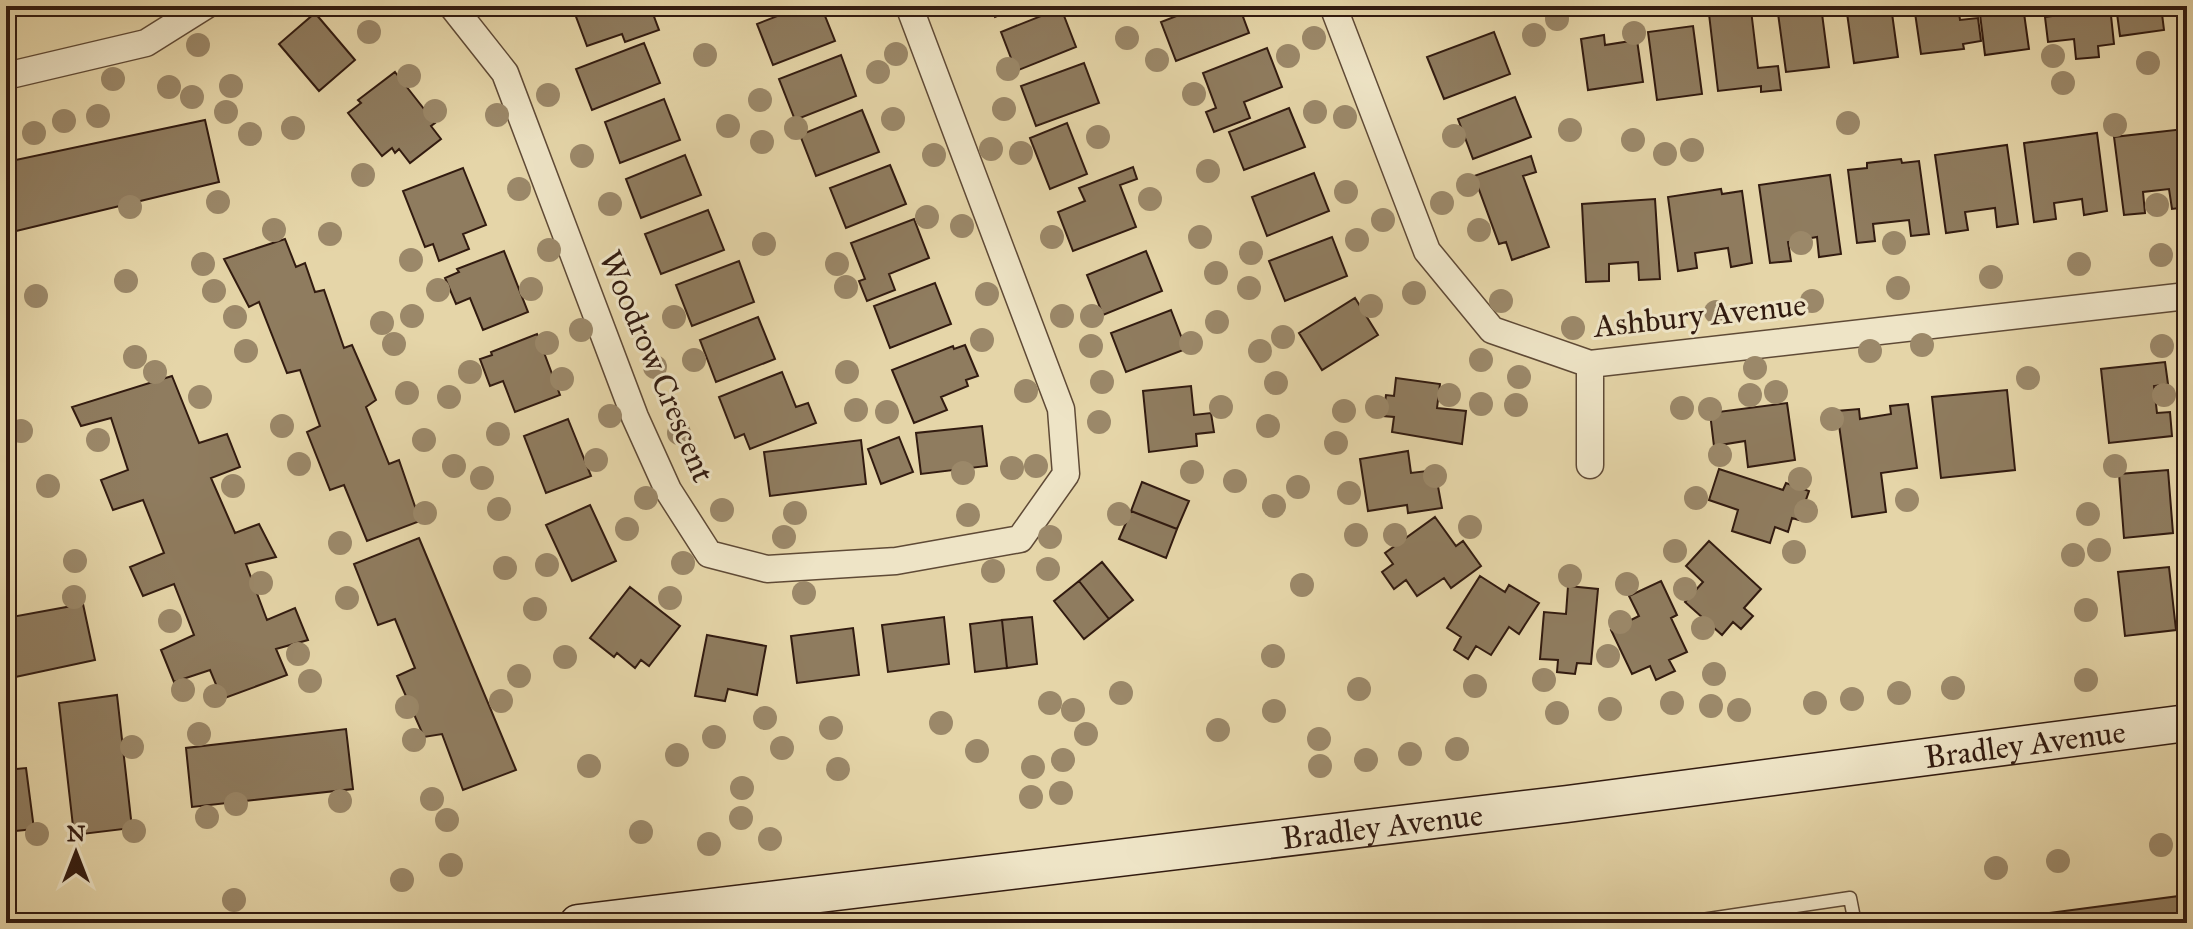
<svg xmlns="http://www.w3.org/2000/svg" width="2193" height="929" font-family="'IM FELL Great Primer',serif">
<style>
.building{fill:#8f7c5f;stroke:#321b10;stroke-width:2}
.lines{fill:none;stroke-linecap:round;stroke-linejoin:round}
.lane-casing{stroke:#5f4a36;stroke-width:15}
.street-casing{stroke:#5f4a36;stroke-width:29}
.secondary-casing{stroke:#321b10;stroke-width:39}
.lane{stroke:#eee4c6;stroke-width:12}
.street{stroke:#eee4c6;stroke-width:26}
.secondary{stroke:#eee4c6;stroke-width:36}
.tree{fill:#9b8869}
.labels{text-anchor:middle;stroke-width:6;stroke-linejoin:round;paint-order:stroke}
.street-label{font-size:32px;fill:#321b10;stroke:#eee4c6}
</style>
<rect width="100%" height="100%" fill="#e5d5a8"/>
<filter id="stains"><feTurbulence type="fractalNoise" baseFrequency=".0025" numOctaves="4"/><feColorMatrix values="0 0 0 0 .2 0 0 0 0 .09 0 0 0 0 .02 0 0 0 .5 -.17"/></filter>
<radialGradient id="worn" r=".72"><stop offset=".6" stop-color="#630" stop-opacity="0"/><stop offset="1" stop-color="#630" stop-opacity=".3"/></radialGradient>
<path class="building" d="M572 6H650L659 30 625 42 622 34 587 46Z
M803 6H821L835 41 773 65 757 24Z
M991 6H1022L995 17Z
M1202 6H1239L1249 33 1176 61 1161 22Z
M1777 6H1821L1829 67 1786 72Z
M1846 6H1891L1898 57 1854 63Z
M1914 6H1958L1960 20 1978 18 1981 41 1963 44 1964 49 1921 54Z
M1979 6H2023L2029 49 1985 55Z
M2052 6H2110L2114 44 2098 46 2099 57 2076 59 2074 39 2048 42 2045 17 2053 16Z
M2116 6H2161L2164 30 2120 36Z
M1061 8 1076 47 1016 71 1001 32Z
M1751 10 1758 68 1778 66 1781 90 1761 92V86L1718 91 1709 14Z
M315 13 355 60 319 91 279 44Z
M1693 26 1702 94 1657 100 1648 32Z
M1494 32 1510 74 1444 99 1427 57Z
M1604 35 1605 45 1637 40 1643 82 1588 90 1581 39Z
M644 43 660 83 592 110 576 69Z
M1267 48 1282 87 1244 102 1250 118 1214 132 1206 112 1216 108 1203 73Z
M841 55 856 96 795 120 779 79Z
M1084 63 1099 103 1036 126 1021 86Z
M395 72 435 123 431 126 441 139 410 163 399 149 395 153 392 148 382 156 348 113 361 103 358 100Z
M1515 97 1531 137 1473 159 1458 119Z
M664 99 680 140 620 163 605 122Z
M1289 108 1305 147 1244 170 1229 132Z
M862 110 879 152 816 176 800 135Z
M205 120 219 182 8 233 6 162Z
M1067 123 1087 174 1050 189 1030 138Z
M2184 129 2187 153V207L2172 209 2169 189 2143 192 2145 213 2124 215 2114 137Z
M2097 133 2107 211 2084 215 2082 199 2054 203 2056 219 2034 222 2024 143Z
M2007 145 2018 224 1997 227 1995 208 1965 212 1968 230 1946 233 1935 155Z
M685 155 701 195 641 218 626 179Z
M1531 156 1536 172 1523 176 1549 247 1512 260 1506 242 1499 244 1474 176Z
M1901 159 1902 163 1919 161 1929 234 1911 236 1909 220 1873 224 1875 241 1857 243 1848 170 1867 168V163Z
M890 165 906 204 846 228 830 188Z
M1133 167 1137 179 1120 185 1136 227 1073 251 1058 212 1085 201 1079 188Z
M463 168 486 225 463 234 469 249 439 261 433 244 425 247 403 191Z
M1314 173 1329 211 1267 236 1252 197Z
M1830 175 1841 254 1819 257 1817 237 1788 242 1791 261 1770 263 1759 185Z
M1721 189 1722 194 1742 191 1752 263 1731 267 1728 248 1695 253 1697 268 1678 271 1668 197Z
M1655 199 1660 279 1639 280 1638 262 1609 264V281L1586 282 1582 204Z
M708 210 724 250 661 274 645 234Z
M914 219 929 258 889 274 895 290 867 301 859 281 865 279 851 243Z
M1332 237 1347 276 1285 301 1269 261Z
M285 239 296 267 305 263 315 292 324 290 344 348 352 345 376 400 366 407 389 464 399 460 420 521 367 541 344 485 330 490 307 432 320 426 300 370 287 373 259 302 249 307 224 259Z
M504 251 528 312 483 330 470 298 456 304 445 278 459 272 457 269Z
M1146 251 1162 291 1103 315 1087 275Z
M739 261 754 302 692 326 676 285Z
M935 283 951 324 890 348 874 306Z
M1355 298 1378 335 1322 370 1299 333Z
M1171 310 1186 349 1126 372 1111 333Z
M758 317 775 359 716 382 700 340Z
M537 334 560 395 515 412 503 381 490 386 480 359 492 355 491 352Z
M965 345 978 376 966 380 968 386 941 397 947 410 914 423 892 370 953 346 954 349Z
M2165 362 2168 384 2154 386 2157 413 2170 412 2172 436 2109 443 2101 369Z
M782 372 796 407 808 403 816 423 750 449 744 434 735 438 719 397Z
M172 376 199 443 227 434 240 467 211 478 235 533 259 524 276 557 246 564 267 620 295 608 308 640 276 649 287 675 222 699 210 670 174 682 161 650 194 635 174 584 143 596 130 567 164 553 143 500 113 510 101 480 128 470 111 418 81 426 72 407Z
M1396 378 1440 384 1437 408 1466 411 1462 444 1392 432 1394 417 1383 416 1386 395 1394 396Z
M1191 386 1194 415 1211 413 1214 432 1196 434 1197 446 1149 452 1143 391Z
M2007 390 2015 470 1941 478 1932 397Z
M1787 403 1795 460 1748 467 1745 441 1714 446 1710 413Z
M1908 404 1917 468 1881 473 1886 512 1852 517 1837 411 1859 409 1860 419 1891 414 1890 406Z
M568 419 591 476 546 493 524 436Z
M982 426 987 466 921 474 916 433Z
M899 437 913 472 881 484 868 449Z
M861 440 866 484 770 496 764 452Z
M1408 451 1411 473 1427 471 1429 483 1437 481 1442 508 1408 513 1407 505 1368 511 1360 459Z
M1719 469 1783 490 1786 483 1809 491 1799 520 1792 518 1788 532 1775 527 1770 543 1732 531 1738 510 1709 500Z
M2168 470 2173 533 2124 538 2119 474Z
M1142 482 1189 501 1177 529 1131 511Z
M590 505 616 561 572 581 546 525Z
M1131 511 1177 529 1166 558 1119 539Z
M1435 517 1456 546 1463 541 1481 566 1451 588 1444 578 1417 596 1406 580 1394 589 1382 572 1393 564 1385 553Z
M419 538 516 770 463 790 442 734 424 737 397 676 415 668 395 619 378 625 354 564Z
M1709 541 1761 589 1744 608 1753 616 1741 629 1733 622 1722 635 1685 602 1703 582 1686 566Z
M1102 562 1133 600 1109 619 1079 581Z
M2169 567 2176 630 2125 636 2118 572Z
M1480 576 1505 592 1509 585 1539 603 1519 634 1509 627 1491 655 1476 646 1468 659 1454 650 1461 637 1447 628Z
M1079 581 1109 619 1084 639 1054 601Z
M1661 581 1677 615 1671 618 1687 652 1669 660 1675 671 1656 680 1650 666 1632 674 1611 630 1639 616 1629 596Z
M1568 586 1598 589 1591 664 1577 663 1575 674 1557 672 1558 660 1540 659 1544 612 1566 614Z
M630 587 680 626 649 666 641 660 635 668 617 653 614 657 590 638Z
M83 604 95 660 6 679V618Z
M944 617 949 664 888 672 882 625Z
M1032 617 1037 664 1007 668 1002 620Z
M1002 620 1007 668 975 672 970 624Z
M853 628 859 675 797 683 791 636Z
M707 635 766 646 757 695 728 689 725 701 695 696Z
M117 695 132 828 74 835 59 703Z
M346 729 353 789 192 807 186 748Z
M26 768 34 829 6 832V770Z
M2187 895V923H1972Z"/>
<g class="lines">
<defs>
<path id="lane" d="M1682 923 1850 898 1855 923"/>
<path id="street" d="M452 6 505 73 635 417 668 490 709 554 767 569 896 561 1020 539 1066 474 1061 409 909 6
M1333 6 1427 251 1492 330 1590 364 2187 296
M6 76 146 43 205 6
M1590 364V465"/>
<g id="secondary">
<path id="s1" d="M578 923 1567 804 2187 723"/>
</g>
</defs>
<use href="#lane" class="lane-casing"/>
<use href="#street" class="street-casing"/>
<use href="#secondary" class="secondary-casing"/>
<use href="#lane" class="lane"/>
<use href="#street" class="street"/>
<use href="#secondary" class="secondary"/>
</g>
<g class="tree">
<circle cx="1557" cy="19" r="12"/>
<circle cx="369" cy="32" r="12"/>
<circle cx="1634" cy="33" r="12"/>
<circle cx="1534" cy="35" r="12"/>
<circle cx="1127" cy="38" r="12"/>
<circle cx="1314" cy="38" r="12"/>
<circle cx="198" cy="45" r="12"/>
<circle cx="896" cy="54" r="12"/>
<circle cx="705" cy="55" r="12"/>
<circle cx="1288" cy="56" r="12"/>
<circle cx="2053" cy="56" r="12"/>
<circle cx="1157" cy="60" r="12"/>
<circle cx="2148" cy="63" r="12"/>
<circle cx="1008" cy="69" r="12"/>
<circle cx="878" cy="72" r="12"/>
<circle cx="409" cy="76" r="12"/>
<circle cx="113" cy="79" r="12"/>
<circle cx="2063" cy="83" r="12"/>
<circle cx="231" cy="86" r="12"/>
<circle cx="169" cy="87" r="12"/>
<circle cx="1194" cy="94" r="12"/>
<circle cx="548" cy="95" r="12"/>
<circle cx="192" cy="97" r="12"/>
<circle cx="760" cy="100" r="12"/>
<circle cx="1004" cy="109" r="12"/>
<circle cx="435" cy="111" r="12"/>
<circle cx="226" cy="112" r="12"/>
<circle cx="1315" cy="112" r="12"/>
<circle cx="497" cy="115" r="12"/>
<circle cx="98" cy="116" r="12"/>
<circle cx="1345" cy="117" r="12"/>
<circle cx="893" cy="119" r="12"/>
<circle cx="64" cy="121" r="12"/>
<circle cx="1848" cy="123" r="12"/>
<circle cx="2115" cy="125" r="12"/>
<circle cx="728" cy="126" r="12"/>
<circle cx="293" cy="128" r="12"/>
<circle cx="796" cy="128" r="12"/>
<circle cx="1570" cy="130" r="12"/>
<circle cx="34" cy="133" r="12"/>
<circle cx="250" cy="134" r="12"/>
<circle cx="1454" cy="136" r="12"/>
<circle cx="1098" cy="137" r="12"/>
<circle cx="1633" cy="140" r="12"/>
<circle cx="762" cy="142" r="12"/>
<circle cx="991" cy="149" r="12"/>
<circle cx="1692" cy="150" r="12"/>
<circle cx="1021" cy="153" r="12"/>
<circle cx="1665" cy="154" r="12"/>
<circle cx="934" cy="155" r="12"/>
<circle cx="582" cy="156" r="12"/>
<circle cx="1208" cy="171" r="12"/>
<circle cx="363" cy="175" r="12"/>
<circle cx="1468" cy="185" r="12"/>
<circle cx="519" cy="189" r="12"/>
<circle cx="1346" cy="192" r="12"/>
<circle cx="1150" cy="199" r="12"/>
<circle cx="218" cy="202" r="12"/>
<circle cx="1442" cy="203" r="12"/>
<circle cx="610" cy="204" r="12"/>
<circle cx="2157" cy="205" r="12"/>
<circle cx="130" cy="207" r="12"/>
<circle cx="927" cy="217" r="12"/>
<circle cx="1383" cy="220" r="12"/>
<circle cx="962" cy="226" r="12"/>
<circle cx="274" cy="230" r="12"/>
<circle cx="1479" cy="230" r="12"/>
<circle cx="330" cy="234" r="12"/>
<circle cx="1052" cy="237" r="12"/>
<circle cx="1200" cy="237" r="12"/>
<circle cx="1357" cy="240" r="12"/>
<circle cx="1801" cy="243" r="12"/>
<circle cx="1894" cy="243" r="12"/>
<circle cx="764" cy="244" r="12"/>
<circle cx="549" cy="250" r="12"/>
<circle cx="1251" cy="253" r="12"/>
<circle cx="2161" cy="255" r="12"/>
<circle cx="411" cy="260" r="12"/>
<circle cx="203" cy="264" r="12"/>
<circle cx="837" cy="264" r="12"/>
<circle cx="2079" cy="264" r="12"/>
<circle cx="1216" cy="273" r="12"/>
<circle cx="1991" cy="277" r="12"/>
<circle cx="126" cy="281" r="12"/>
<circle cx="846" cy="287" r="12"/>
<circle cx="1249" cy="288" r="12"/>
<circle cx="1898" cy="288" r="12"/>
<circle cx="531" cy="289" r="12"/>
<circle cx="438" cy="290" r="12"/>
<circle cx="214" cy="291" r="12"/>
<circle cx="1414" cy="293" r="12"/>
<circle cx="987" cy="294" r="12"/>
<circle cx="36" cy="296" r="12"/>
<circle cx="1501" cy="301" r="12"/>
<circle cx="1812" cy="301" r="12"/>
<circle cx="1371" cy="306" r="12"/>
<circle cx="1716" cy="312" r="12"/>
<circle cx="412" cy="316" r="12"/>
<circle cx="1062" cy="316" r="12"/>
<circle cx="1092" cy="316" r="12"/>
<circle cx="235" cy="317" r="12"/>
<circle cx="674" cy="317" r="12"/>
<circle cx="1217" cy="322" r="12"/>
<circle cx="382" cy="323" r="12"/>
<circle cx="1573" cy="328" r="12"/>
<circle cx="581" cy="330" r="12"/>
<circle cx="1283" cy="337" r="12"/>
<circle cx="982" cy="340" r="12"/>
<circle cx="547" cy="343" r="12"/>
<circle cx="1191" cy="343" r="12"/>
<circle cx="394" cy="344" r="12"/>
<circle cx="1922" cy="345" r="12"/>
<circle cx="1091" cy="346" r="12"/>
<circle cx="2162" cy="346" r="12"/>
<circle cx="246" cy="351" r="12"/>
<circle cx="1260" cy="351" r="12"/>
<circle cx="1870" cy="351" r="12"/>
<circle cx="135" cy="357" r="12"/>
<circle cx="694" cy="360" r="12"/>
<circle cx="1481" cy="360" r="12"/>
<circle cx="655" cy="367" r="12"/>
<circle cx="1755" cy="368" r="12"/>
<circle cx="155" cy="372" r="12"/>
<circle cx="470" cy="372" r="12"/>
<circle cx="847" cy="372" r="12"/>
<circle cx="1519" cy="377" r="12"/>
<circle cx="2028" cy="378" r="12"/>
<circle cx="562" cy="379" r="12"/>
<circle cx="1102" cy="382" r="12"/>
<circle cx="1276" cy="383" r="12"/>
<circle cx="1026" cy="391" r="12"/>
<circle cx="1776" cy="392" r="12"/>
<circle cx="407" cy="393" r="12"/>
<circle cx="1449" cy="395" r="12"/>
<circle cx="1750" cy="395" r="12"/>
<circle cx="2164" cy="395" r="12"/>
<circle cx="200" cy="397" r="12"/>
<circle cx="449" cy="397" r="12"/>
<circle cx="1481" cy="404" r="12"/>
<circle cx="1516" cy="405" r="12"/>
<circle cx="1221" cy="407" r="12"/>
<circle cx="1377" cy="407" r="12"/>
<circle cx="1682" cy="408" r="12"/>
<circle cx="1710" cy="409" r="12"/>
<circle cx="856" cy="410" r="12"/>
<circle cx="1344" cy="411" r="12"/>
<circle cx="887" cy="412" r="12"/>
<circle cx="610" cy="416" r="12"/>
<circle cx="1832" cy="419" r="12"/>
<circle cx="1099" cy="422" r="12"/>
<circle cx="282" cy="426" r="12"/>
<circle cx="1268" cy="426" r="12"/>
<circle cx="21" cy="431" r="12"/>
<circle cx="679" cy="433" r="12"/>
<circle cx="498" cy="434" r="12"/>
<circle cx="98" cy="440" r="12"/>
<circle cx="424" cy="440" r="12"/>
<circle cx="1336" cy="443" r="12"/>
<circle cx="1720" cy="455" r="12"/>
<circle cx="596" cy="460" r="12"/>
<circle cx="299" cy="464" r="12"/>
<circle cx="454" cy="466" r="12"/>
<circle cx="1036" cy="466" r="12"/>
<circle cx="2115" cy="466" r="12"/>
<circle cx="1012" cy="468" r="12"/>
<circle cx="1192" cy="472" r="12"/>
<circle cx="963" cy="473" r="12"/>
<circle cx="1435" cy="476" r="12"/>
<circle cx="482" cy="478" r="12"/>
<circle cx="1800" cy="479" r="12"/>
<circle cx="1235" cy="481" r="12"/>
<circle cx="48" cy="486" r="12"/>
<circle cx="233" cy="486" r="12"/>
<circle cx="1298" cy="487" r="12"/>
<circle cx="1349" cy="493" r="12"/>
<circle cx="646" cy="498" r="12"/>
<circle cx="1696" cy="498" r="12"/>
<circle cx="1907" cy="500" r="12"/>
<circle cx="1274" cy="506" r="12"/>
<circle cx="499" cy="509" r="12"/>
<circle cx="722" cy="510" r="12"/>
<circle cx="1806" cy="511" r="12"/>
<circle cx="425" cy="513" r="12"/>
<circle cx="795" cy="513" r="12"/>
<circle cx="1119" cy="514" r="12"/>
<circle cx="2088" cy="514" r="12"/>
<circle cx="968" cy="515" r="12"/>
<circle cx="1470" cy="527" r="12"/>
<circle cx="627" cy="529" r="12"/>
<circle cx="1356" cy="535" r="12"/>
<circle cx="1395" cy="535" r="12"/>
<circle cx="784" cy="537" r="12"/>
<circle cx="1050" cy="537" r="12"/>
<circle cx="340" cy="543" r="12"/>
<circle cx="2099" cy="550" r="12"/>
<circle cx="1675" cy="551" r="12"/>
<circle cx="1794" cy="552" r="12"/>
<circle cx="2073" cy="555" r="12"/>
<circle cx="75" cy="561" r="12"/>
<circle cx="683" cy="563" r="12"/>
<circle cx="547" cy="565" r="12"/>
<circle cx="505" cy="568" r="12"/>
<circle cx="1048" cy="569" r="12"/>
<circle cx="993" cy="571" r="12"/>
<circle cx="1570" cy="576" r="12"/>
<circle cx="261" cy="583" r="12"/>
<circle cx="1627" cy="584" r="12"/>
<circle cx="1302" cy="585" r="12"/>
<circle cx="1685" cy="589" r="12"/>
<circle cx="804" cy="593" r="12"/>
<circle cx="74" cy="597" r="12"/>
<circle cx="347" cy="598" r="12"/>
<circle cx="670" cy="598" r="12"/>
<circle cx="535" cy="609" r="12"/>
<circle cx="2086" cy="610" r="12"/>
<circle cx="170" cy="621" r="12"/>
<circle cx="1620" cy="622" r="12"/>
<circle cx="1703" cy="628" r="12"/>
<circle cx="298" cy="654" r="12"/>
<circle cx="1273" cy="656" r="12"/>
<circle cx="1608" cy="656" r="12"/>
<circle cx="565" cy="657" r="12"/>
<circle cx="1714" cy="674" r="12"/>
<circle cx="519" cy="676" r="12"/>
<circle cx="1544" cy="680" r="12"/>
<circle cx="2086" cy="680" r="12"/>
<circle cx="310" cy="681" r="12"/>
<circle cx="1475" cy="686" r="12"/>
<circle cx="1953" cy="688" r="12"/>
<circle cx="1359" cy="689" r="12"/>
<circle cx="183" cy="690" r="12"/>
<circle cx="1121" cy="693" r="12"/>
<circle cx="1899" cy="693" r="12"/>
<circle cx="215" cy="696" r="12"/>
<circle cx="1852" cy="699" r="12"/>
<circle cx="501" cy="701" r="12"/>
<circle cx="1050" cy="703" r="12"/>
<circle cx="1672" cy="703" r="12"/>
<circle cx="1815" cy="703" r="12"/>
<circle cx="1711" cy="706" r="12"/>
<circle cx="407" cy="707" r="12"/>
<circle cx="1610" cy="709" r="12"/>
<circle cx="1073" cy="710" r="12"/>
<circle cx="1739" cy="710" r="12"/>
<circle cx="1274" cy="711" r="12"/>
<circle cx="1557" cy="713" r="12"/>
<circle cx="765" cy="718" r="12"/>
<circle cx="941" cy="723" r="12"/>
<circle cx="831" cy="728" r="12"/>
<circle cx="1218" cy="730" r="12"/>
<circle cx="199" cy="734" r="12"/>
<circle cx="1086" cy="734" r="12"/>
<circle cx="714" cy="737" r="12"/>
<circle cx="1319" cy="739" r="12"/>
<circle cx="414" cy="740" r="12"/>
<circle cx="132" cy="747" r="12"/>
<circle cx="782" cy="748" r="12"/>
<circle cx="1457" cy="749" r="12"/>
<circle cx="977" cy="751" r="12"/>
<circle cx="1410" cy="754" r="12"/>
<circle cx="677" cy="755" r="12"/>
<circle cx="1063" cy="760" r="12"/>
<circle cx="1366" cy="760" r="12"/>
<circle cx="589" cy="766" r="12"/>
<circle cx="1320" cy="766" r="12"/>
<circle cx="1033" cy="767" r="12"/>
<circle cx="838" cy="769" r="12"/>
<circle cx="742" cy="788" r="12"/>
<circle cx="1061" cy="793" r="12"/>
<circle cx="1031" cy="797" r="12"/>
<circle cx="432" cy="799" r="12"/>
<circle cx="340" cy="801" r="12"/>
<circle cx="236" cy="804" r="12"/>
<circle cx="207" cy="817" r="12"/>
<circle cx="741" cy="818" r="12"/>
<circle cx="447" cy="820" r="12"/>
<circle cx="134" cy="831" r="12"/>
<circle cx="641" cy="832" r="12"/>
<circle cx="37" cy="834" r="12"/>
<circle cx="770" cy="839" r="12"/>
<circle cx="709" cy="844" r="12"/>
<circle cx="2161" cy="845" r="12"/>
<circle cx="2058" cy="861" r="12"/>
<circle cx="451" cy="865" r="12"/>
<circle cx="1996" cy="868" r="12"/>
<circle cx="402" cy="880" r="12"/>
<circle cx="234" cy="900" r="12"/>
</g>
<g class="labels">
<g class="street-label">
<text transform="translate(1700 315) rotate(-6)" y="11">Ashbury Avenue</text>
<text transform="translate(657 366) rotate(67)" y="11">Woodrow Crescent</text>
<text dy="11" stroke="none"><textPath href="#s1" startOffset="1458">Bradley Avenue</textPath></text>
<text dy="11" stroke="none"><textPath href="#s1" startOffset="810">Bradley Avenue</textPath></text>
</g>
</g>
<rect width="2193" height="929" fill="none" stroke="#e5d5a8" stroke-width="32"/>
<rect x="8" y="8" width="2177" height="913" fill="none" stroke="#321b10" stroke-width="4"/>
<rect x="16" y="16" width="2161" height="897" fill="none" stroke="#321b10" stroke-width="2"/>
<g transform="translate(76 853)" stroke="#eee4c6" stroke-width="6" paint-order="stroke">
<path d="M0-6L14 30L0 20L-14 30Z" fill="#321b10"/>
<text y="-12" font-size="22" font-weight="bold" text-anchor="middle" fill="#321b10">N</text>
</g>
<rect width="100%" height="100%" filter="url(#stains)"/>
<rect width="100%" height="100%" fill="url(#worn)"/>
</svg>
